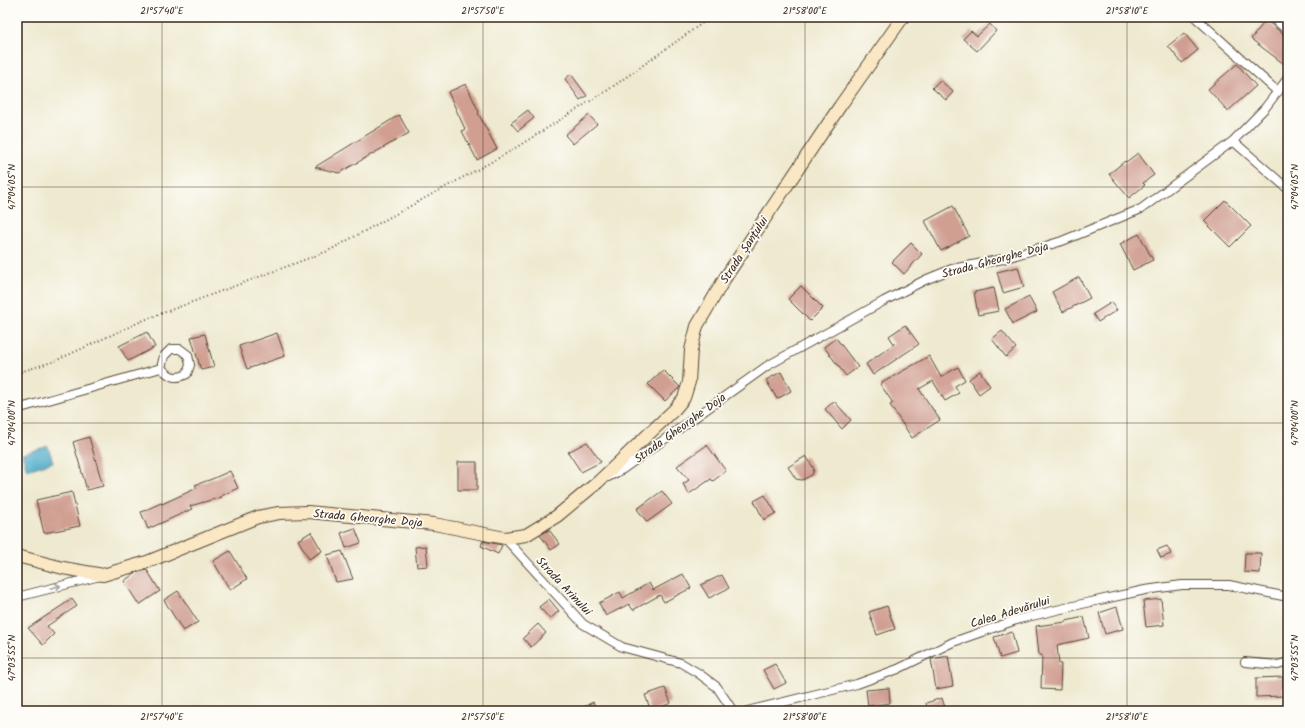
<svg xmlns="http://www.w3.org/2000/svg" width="1305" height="728" font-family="Kalam,sans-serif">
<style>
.water{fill:#46a8c6;stroke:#406972}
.building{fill:#d09f92}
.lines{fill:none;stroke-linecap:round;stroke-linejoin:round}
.minor-casing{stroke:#564739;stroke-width:10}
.secondary-casing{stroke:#564739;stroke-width:14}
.path{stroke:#564739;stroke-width:2;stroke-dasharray:1 3;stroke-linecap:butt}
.minor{stroke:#fff;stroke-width:8}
.secondary{stroke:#fae7c3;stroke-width:12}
.oneway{stroke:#a79f9a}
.ticks{fill:none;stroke:#3b2a1e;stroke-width:1;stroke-opacity:0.45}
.labels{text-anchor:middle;stroke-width:3.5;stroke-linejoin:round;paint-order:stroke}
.street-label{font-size:12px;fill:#3b2a1e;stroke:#fdfcf7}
.neatline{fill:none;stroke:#3b2a1e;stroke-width:1.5}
.ticks-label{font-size:10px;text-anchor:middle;fill:#3b2a1e}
</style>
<rect width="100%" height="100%" fill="#fdfcf7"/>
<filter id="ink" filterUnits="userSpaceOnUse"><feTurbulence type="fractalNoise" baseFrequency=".025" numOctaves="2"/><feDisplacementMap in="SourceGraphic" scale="8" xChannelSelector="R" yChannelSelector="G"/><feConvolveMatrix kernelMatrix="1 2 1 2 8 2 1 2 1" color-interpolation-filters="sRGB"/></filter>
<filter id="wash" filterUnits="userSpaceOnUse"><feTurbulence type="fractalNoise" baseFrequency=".012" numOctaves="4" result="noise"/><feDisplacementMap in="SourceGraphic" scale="16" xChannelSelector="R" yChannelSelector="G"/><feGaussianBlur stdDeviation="0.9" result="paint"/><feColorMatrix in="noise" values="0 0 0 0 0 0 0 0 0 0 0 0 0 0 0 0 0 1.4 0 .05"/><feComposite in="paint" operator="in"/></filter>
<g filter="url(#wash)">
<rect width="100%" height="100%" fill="#eee9cf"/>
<path class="water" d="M48 446 53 462 27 470 22 454Z"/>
<g id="blocks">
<path class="building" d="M1266 20 1284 35 1288 36V67L1251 39Z
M990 24 996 31 977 51 963 39 971 31 977 36Z
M1184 33 1198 50 1182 63 1168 46Z
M1237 64 1256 86 1228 111 1208 89Z
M571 74 587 96 580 100 565 79Z
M940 80 953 92 946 100 932 88Z
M466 84 479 112 478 113 497 149 477 160 462 131 465 129 448 92Z
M528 110 534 118 518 131 511 123Z
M399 115 409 133 339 173 315 167Z
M589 115 597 124 573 144 565 135Z
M1138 153 1154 175 1143 183 1145 185 1129 198 1109 174 1125 161 1126 162Z
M1225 200 1251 226 1230 247 1204 221Z
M953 206 969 236 941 251 925 221Z
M1139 234 1153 260 1133 270 1120 244Z
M911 243 922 254 904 274 892 262Z
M1018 267 1024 287 1003 293 997 272Z
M1079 277 1090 298 1063 312 1052 292Z
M801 286 823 308 810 321 788 299Z
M994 288 999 311 978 315 974 292Z
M1029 297 1037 312 1013 324 1005 309Z
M1112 302 1117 310 1098 322 1093 314Z
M905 325 919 344 873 375 866 364 894 344 889 336Z
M1002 331 1016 348 1006 357 992 339Z
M147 332 155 347 128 361 119 346Z
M277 333 285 356 247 369 239 346Z
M205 334 214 367 201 370 191 337Z
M836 338 858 367 846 376 824 347Z
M929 356 941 377 958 367 965 380 955 386 959 393 945 401 933 381 919 389 940 420 912 438 890 405 893 403 880 384Z
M663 370 680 387 665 401 648 384Z
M980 371 990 386 979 394 969 379Z
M781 372 791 391 777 399 766 380Z
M834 401 851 420 842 429 825 409Z
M89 437 103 486 87 490 73 442Z
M587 442 601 462 581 472 568 452Z
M707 445 726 471 713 481 711 479 689 494 683 484 689 480 677 466Z
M806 456 814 469 812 475 802 480 796 479 788 467Z
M458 462H477V490H458Z
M230 471 238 488 221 496 222 497 190 506 192 509 148 529 141 512 161 503 162 504 197 488 195 485 212 479Z
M662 491 672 504 647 522 637 509Z
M72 492 80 526 44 533 36 500Z
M765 495 776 513 764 520 754 501Z
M355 528 361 543 346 548 341 533Z
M549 530 560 544 551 550 540 535Z
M311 532 322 551 309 559 298 540Z
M483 541 502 545 498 554 481 546Z
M426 546 428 566 417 567 415 547Z
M1167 546 1171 554 1161 558 1157 550Z
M230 551 247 579 230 590 213 561Z
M342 551 353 579 336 582 327 555Z
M1245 553H1261L1260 573 1244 572Z
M147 570 160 591 139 605 124 581 135 573Z
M683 574 691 588 664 602 660 595 633 610 629 604 606 616 599 603 620 592 623 598 649 583 653 590Z
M722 575 729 588 709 598 701 585Z
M178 591 198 622 183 631 164 600Z
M72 599 77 606 47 626 54 634 43 645 28 628Z
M549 599 559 611 550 619 539 607Z
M1161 599 1164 625 1146 627 1143 601Z
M887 606 895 629 877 635 869 612Z
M1117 607 1123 629 1105 634 1099 613Z
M1084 617 1089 638 1057 645 1059 664H1061L1060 690 1041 689 1042 655H1039L1036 626 1066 622V621Z
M538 624 546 633 531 647 523 638Z
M1012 632 1017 653 1000 658 994 637Z
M948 656 953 686 936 689 931 659Z
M775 664 786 683 774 689 763 670Z
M1283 677V696L1256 697V678Z
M665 688 671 703 651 711 645 695Z
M889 688 890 703 868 706 866 690Z
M942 698 946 711H928L926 703Z
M593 702 598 711H576Z"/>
</g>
</g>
<g filter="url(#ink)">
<use href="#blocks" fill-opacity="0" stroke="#564739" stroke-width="1"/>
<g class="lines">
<defs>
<path id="minor" d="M1195 17 1278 92
M1272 17 1288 31
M1233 141 1288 189
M171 349H180L188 355 190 365 187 374C175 380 170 377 161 368L164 356Z
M17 409 161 368
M608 477 623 469 767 366 884 301 925 280 952 269 1003 259 1062 241 1141 209 1233 141 1265 108 1288 78
M505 538 583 624 622 647 681 663 698 673 717 687 733 711
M17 597 100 576
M1245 662 1278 665 1288 662
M747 711 857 684 898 669 953 642 1019 619 1082 604 1145 590 1182 585H1229L1288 597"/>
<path id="secondary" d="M17 556 63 568 103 575 147 562 258 517 279 513 308 512 434 524 505 538 526 535 557 516 598 482 674 410 684 398 689 382 691 350 697 326 725 278 840 106 903 17"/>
</defs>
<use href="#minor" class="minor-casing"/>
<use href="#secondary" class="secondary-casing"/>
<path class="path" d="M17 373 55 361 144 320 328 251 504 155 608 90 711 17"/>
<use href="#minor" class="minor"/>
<use href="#secondary" class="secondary"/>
</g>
<defs><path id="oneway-shaft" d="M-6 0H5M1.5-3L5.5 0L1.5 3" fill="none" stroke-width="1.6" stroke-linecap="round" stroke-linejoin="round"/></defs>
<use class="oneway" href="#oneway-shaft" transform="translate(55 587) rotate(-14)"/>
</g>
<path class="ticks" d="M162 17V711M483 17V711M805 17V711M1127 17V711M17 187H1288M17 423H1288M17 658H1288"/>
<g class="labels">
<g class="street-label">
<text transform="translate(744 250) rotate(-57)" y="4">Strada Șanțului</text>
<text transform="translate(995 260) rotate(-15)" y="4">Strada Gheorghe Doja</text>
<text transform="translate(680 428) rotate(-36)" y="4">Strada Gheorghe Doja</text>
<text transform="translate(368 518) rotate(5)" y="4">Strada Gheorghe Doja</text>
<text transform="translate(564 586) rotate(47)" y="4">Strada Arinului</text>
<text transform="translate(1010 612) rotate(-17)" y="4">Calea Adevărului</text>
</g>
</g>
<rect width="1305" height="728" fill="none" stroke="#fdfcf7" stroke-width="44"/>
<rect x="22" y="22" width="1261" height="684" class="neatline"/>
<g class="ticks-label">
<text x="162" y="14">21°57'40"E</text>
<text x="483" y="14">21°57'50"E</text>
<text x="805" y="14">21°58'00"E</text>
<text x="1127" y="14">21°58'10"E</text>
<text transform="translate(11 187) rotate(-90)" y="4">47°04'05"N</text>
<text transform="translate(1294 187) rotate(-90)" y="4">47°04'05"N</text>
<text transform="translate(11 423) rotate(-90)" y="4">47°04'00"N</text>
<text transform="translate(1294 423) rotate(-90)" y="4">47°04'00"N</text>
<text transform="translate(11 658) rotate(-90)" y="4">47°03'55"N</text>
<text transform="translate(1294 658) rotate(-90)" y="4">47°03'55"N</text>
<text x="162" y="720">21°57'40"E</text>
<text x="483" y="720">21°57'50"E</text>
<text x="805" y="720">21°58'00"E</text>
<text x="1127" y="720">21°58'10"E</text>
</g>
</svg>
